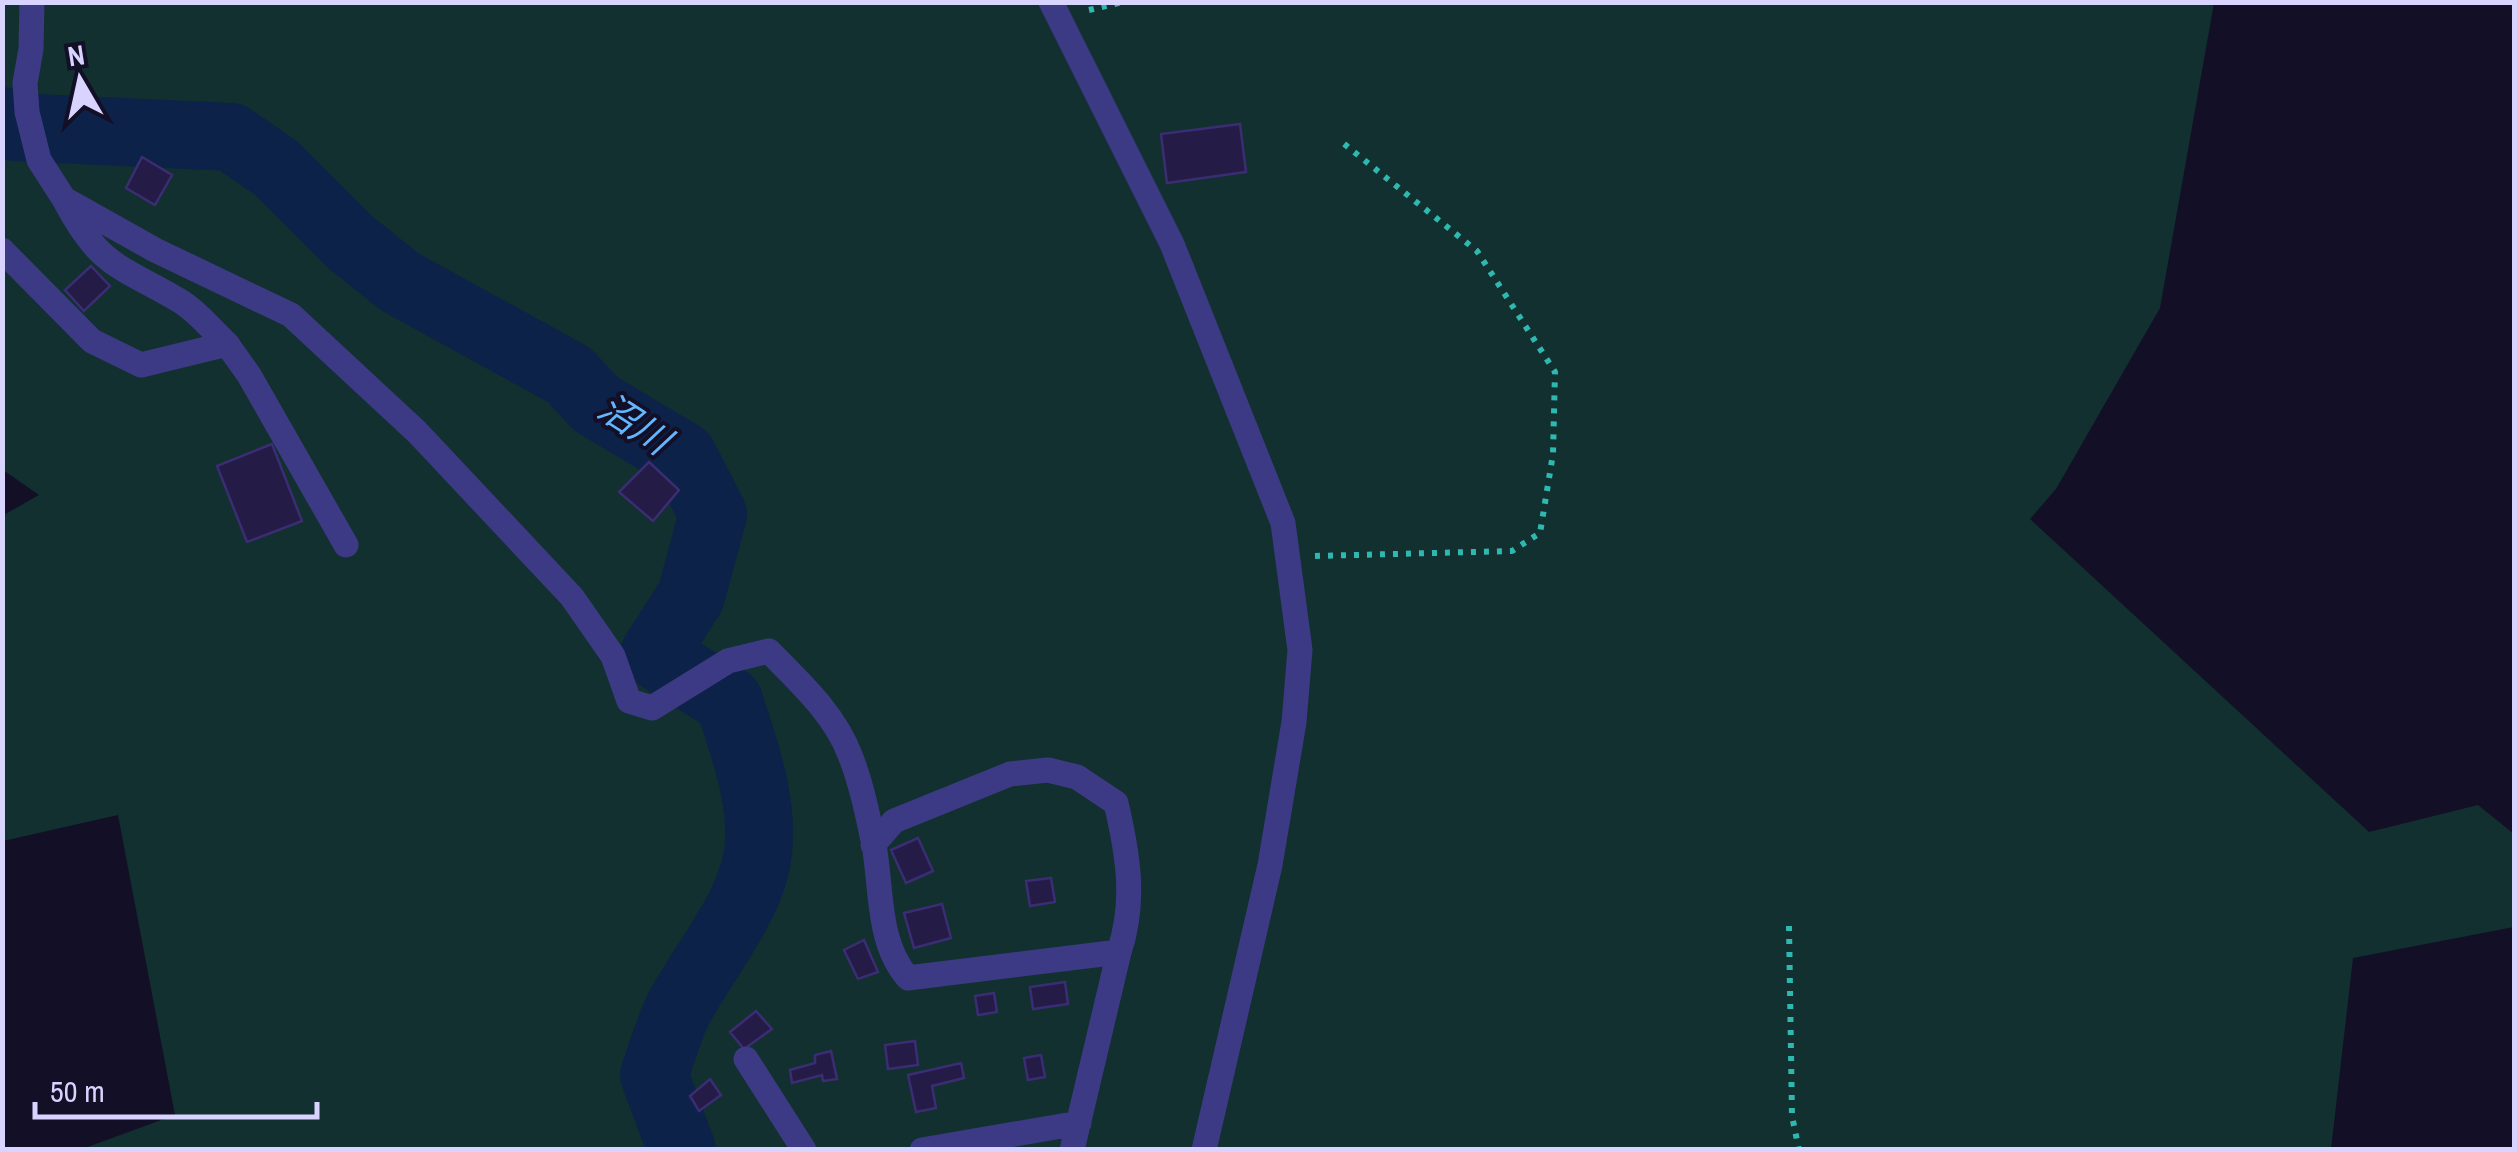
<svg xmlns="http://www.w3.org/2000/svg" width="2517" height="1152" font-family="'Archivo Narrow','Noto Sans JP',sans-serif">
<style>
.green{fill:#12302f}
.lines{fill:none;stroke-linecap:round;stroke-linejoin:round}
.river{stroke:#0c2248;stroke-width:68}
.building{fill:#241b47;stroke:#3b2d73;stroke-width:2.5}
.path{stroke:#2fb8b0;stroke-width:6;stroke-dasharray:5 8;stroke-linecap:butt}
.minor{stroke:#3d3a85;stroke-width:25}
.labels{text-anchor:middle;stroke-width:8;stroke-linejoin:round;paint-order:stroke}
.water-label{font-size:38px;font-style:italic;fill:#62b6ff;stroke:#130f26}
</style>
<rect width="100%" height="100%" fill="#130f26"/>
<path class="green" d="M3 3H2214L2160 308 2056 489 2030 519 2369 832 2478 805 2514 834V927L2353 958 2331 1149H82L175 1115 118 815 3 841 2 516 39 495 3 470Z"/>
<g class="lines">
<path class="river" d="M2 121 14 127 231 137 276 168 350 242 400 282 569 375 596 404 683 456 713 514 691 596 654 654 729 701C744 749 764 800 758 852 752 906 703 962 678 1010 668 1030 662 1054 654 1075L682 1150"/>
</g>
<path class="building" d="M1240 124 1246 172 1167 183 1161 134Z
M142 157 172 175 155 205 126 188Z
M91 266 110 286 84 311 65 290Z
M272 444 302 521 247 542 217 466Z
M649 462 679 490 653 521 619 492Z
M918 838 933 871 906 883 891 850Z
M1051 878 1055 902 1030 906 1026 881Z
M942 904 951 938 914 948 904 913Z
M864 940 878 972 858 979 844 950Z
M1065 982 1068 1004 1033 1009 1030 987Z
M994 993 997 1012 978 1015 975 996Z
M756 1011 772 1029 744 1049 730 1032Z
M915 1041 918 1065 888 1069 885 1045Z
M831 1051 837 1079 823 1081 822 1075 792 1083 790 1070 815 1063V1055Z
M1041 1055 1045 1077 1028 1080 1024 1058Z
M961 1063 964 1078 932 1086 936 1108 916 1112 908 1075Z
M710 1079 721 1095 699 1111 690 1096Z"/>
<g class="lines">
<path class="path" d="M1089 10 1123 2
M1315 556 1512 551 1540 533 1553 454 1555 372 1477 251 1343 143
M1789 926 1792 1116 1799 1150"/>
<path class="minor" d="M32 2 31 49 25 83 27 112 39 160 64 199 155 250 291 315 417 432 572 597 613 656 629 701 652 708 728 661 769 651C800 683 834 713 850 755 861 782 868 816 874 845 882 889 877 943 908 978L1119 952 1072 1150
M1051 2 1172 244 1283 523 1300 650 1294 722 1270 865 1204 1150
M64 199C100 268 119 265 180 301 197 311 212 330 227 344
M2 250 92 341 141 365 227 344 249 375 346 545
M873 845 894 821 1010 774 1048 770 1077 777 1116 803C1128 854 1136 902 1119 952
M746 1059 804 1150
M922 1150 1079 1123"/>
</g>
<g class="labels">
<g class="water-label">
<text transform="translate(634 424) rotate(33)" y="13">沼川</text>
</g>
</g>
<rect width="2517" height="1152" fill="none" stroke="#d9d4ff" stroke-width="10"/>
<g transform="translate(80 80) rotate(351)" stroke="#130f26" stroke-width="8" paint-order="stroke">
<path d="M0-8L18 38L0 25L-18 38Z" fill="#d9d4ff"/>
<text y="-15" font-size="28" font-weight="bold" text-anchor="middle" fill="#d9d4ff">N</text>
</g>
<path d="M35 1102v15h282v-15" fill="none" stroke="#d9d4ff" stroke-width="5"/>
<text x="50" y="1102" font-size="30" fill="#d9d4ff" stroke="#130f26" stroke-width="8" paint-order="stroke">50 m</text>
</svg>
